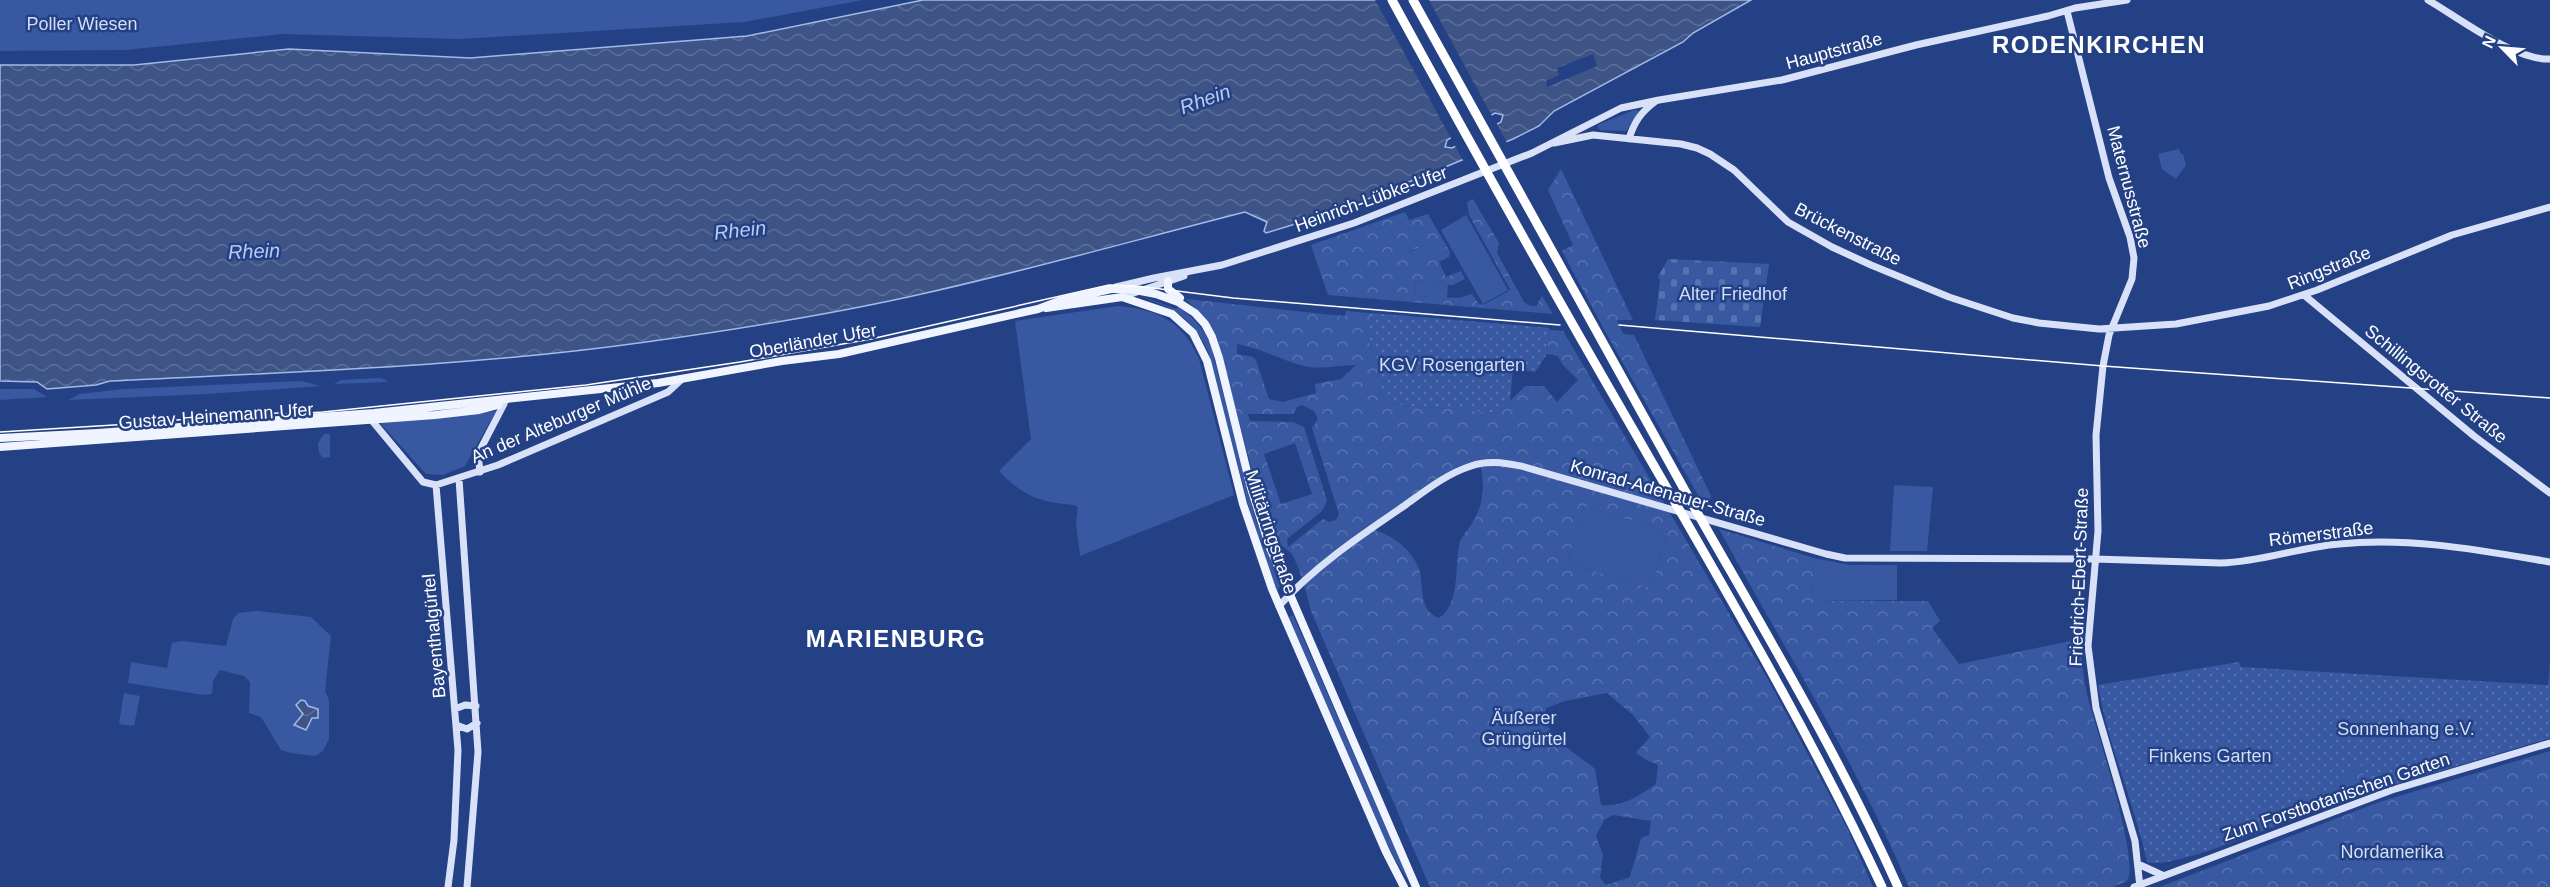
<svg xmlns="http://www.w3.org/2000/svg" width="2550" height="887" font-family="Helvetica,sans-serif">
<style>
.green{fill:#3859a2}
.forest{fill:url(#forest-crowns);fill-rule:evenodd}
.cemetery{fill:url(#cemetery-stones)}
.garden{fill:url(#garden-dots)}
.water{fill:url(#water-waves);stroke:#a2bae9;stroke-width:1.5;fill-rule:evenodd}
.pier{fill:#244185}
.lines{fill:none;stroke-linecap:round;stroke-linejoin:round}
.secondary{stroke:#d8e1f7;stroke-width:7}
.primary{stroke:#f0f4fe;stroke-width:8}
.highway{stroke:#fff;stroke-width:9}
.tram{stroke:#fff;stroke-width:1.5}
.labels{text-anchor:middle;stroke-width:5;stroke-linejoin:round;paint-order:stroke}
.park-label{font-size:18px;fill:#d2ddf7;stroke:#244185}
.street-label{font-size:18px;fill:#fff;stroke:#244185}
.water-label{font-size:20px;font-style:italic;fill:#b9cbf0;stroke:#244185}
.district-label{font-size:24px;font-weight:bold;letter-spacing:1.5px;fill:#fff;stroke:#244185}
</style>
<defs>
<pattern id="forest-crowns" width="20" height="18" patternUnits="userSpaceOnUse" patternTransform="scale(1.5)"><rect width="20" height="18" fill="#3859a2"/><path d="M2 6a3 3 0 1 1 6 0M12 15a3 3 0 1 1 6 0" fill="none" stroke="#5672b0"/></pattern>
<pattern id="cemetery-stones" width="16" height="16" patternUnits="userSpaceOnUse" patternTransform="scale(1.5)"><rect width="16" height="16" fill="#3859a2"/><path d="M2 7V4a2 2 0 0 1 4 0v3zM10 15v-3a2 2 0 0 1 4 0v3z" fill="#5672b0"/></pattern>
<pattern id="garden-dots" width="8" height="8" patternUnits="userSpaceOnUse" patternTransform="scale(1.5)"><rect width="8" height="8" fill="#3859a2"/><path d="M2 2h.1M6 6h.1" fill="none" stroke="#5672b0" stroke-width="1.8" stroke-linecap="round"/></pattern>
<pattern id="water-waves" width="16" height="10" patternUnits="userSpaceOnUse" patternTransform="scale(1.5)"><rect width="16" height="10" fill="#3f5486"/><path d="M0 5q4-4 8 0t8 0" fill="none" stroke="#5c6e98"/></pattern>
</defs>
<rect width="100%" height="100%" fill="#244185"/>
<path class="green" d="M0 0H863L744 22 460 39 283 34 125 50 0 51Z
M1634 110 1640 111 1626 131 1600 130 1598 128V125Z
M2179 149 2180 153 2183 154 2186 165 2176 179 2162 169 2158 154Z
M1466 215 1508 290 1483 304 1441 230Z
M1440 238 1447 253 1416 266 1410 252Z
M1416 280 1448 282 1447 298 1415 296Z
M1144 297 1176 309 1178 307C1193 316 1201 327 1210 342L1255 517 1280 586 1277 591 1254 527 1208 351C1199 331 1185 315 1165 306 1158 303 1147 300 1144 297Z
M1118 306C1158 310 1182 320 1199 359L1234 495 1080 556 1076 524 1078 507 1074 505C1040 502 1024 497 999 471L1031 439 1015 321Z
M379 378 386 380 387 382 334 384 341 380Z
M301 381 321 386 207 394 68 400 80 394 124 389Z
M0 389H34L47 397 0 400Z
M496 411 465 466 443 475 426 474 381 424V421Z
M324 434H330V457L323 458 319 453 318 443Z
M1894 485 1933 487 1927 551H1890Z
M1584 506 1668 532 1651 588 1567 563Z
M1814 558 1850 565H1897V600L1816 601 1812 597Z
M257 611 311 617 331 636 325 691 329 700V739L323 751 315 756 291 753 281 750 261 717 249 713 250 682 244 676 220 670 213 681 212 694 204 695 128 683 131 662 167 668 172 643 181 641 226 646 233 619 238 613Z
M1293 615 1412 887 1388 848 1287 618Z
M124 693 140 696 134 726 119 724Z"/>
<path class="forest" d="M1561 169 1633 320H1617L1623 334 1634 335 1711 496 1707 511 1606 333 1562 251 1573 245 1548 190Z
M1473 199 1499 243 1497 253 1524 302 1530 306H1536L1542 296 1553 314 1328 295 1311 245 1405 212 1409 220 1428 214 1450 252 1449 257 1439 262 1446 277 1461 271 1465 279 1453 285H1447V282L1416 280 1415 296 1459 298 1472 294 1479 304 1483 305 1507 292 1510 289 1469 215 1467 202ZM1440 239 1447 253 1416 266 1410 251Z
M1186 299 1333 315 1345 316 1346 311 1563 331 1770 683 1847 828 1873 887H1430L1311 611C1308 598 1298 560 1290 552 1284 546 1277 544 1272 537L1251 467 1217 338 1206 320ZM1371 313 1549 328 1547 354 1558 356 1562 364 1578 380 1557 402 1544 386H1525L1498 413 1390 404 1378 388 1377 358 1368 340ZM1237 344C1261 348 1281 360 1304 366 1321 370 1339 365 1356 365L1341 379 1315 384 1316 393 1283 402 1269 399 1256 360 1253 357 1237 354ZM1302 405 1314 411 1318 419 1312 428 1339 514 1336 520 1329 522 1323 519 1288 547 1287 539 1322 511 1327 501 1304 427 1293 422 1250 421 1248 414H1293L1297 407ZM1295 443 1312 494 1281 504 1264 454ZM1481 468C1485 489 1483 507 1471 525 1467 531 1460 538 1459 545 1455 566 1460 605 1439 618 1418 611 1424 585 1419 569 1411 549 1395 537 1375 530 1403 510 1448 471 1481 468ZM1584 506 1668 532 1651 588 1567 563ZM1607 693 1633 715 1650 737 1636 753 1648 761 1658 765 1656 784C1641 795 1620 808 1601 805L1595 769C1577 753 1540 736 1546 708L1565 701ZM1613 815 1651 821 1649 835 1641 838 1630 877 1606 885 1600 878 1603 855 1596 836 1604 820Z
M1719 529 1814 558 1812 596 1816 601H1928L1940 621 1932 628 1959 664 2080 639C2081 657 2083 676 2087 694 2094 724 2141 862 2127 881L2113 887H1909C1856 762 1784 648 1719 529Z
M2550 751V887H2160L2379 802Z
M2361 759 2367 793 2259 831Z"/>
<path class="cemetery" d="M1668 259 1769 264 1760 327 1655 320 1660 280 1658 277Z"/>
<path class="garden" d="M1370 313 1549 328 1547 354 1535 372 1513 369 1510 401 1498 413 1390 404 1378 388 1377 358 1368 340Z
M2239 662 2241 667 2548 685 2550 663V738L2367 793 2360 760 2296 817 2287 822C2261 831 2169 870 2147 862 2134 802 2108 745 2098 685Z"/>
<path class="water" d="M923 0H1751L1693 33 1683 42 1554 111 1539 126 1513 139 1341 210 1266 233 1264 231 1267 222 1245 212C1139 239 1033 269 926 293 834 314 740 329 646 342 469 367 289 372 110 381L96 385 47 389 37 382 0 381V65H134L289 49 470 58 747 36ZM1495 113 1503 115 1501 122 1452 148 1445 147 1447 140Z
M301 700 305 701 308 706 318 709V718H312L306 730 294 725 303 714 296 705Z"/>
<path class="pier" d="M1375 0H1429L1493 118 1452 140Z
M1593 54 1597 66 1547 87 1546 81 1559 75 1557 68Z
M1496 122 1508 145 1465 164 1454 144Z"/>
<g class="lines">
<path class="secondary" d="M2428 0C2459 18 2515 61 2550 59
M2067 11 2109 178 2130 237 2134 258 2132 279 2109 335 2103 366 2096 435 2098 531 2088 646 2096 708 2135 841 2140 887
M1629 139C1634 122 1641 112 1656 101
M1554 143 1593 135 1681 144 1697 148 1710 154 1734 170 1788 222 1832 247 1871 265 1949 297 2013 318 2039 323 2099 329 2176 324 2269 306 2317 290 2452 235 2550 207
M1116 287 1154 278 1222 265 1354 223 1532 153 1621 108 1659 100 1782 80 1916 45 2048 16 2075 8 2127 0
M2304 295 2474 436 2550 493
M1122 297 1184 276
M369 417 423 482 436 485 498 465 668 392 681 380
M480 472 478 454 504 404
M459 479 478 752 467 887
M436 485 458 750 454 840 448 887
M1279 606C1315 566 1360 536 1404 506 1425 491 1446 474 1471 466 1488 460 1504 463 1521 466L1826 554 1845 558 2095 559 2221 563C2261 562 2300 547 2339 544 2411 537 2479 550 2550 562
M455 709 465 705 476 706
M456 725 467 729 477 723
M2138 864 2162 875
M2134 887 2392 790 2550 743"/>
<path class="primary" d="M1168 281V289L1180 298
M1046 308 1122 297 1172 314 1193 333 1207 361 1243 504 1272 589 1386 852 1404 887
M0 438 98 433 374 413 658 383 782 361 839 354 1038 309 1059 301 1111 289H1130L1156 294 1178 302 1195 313 1205 324 1212 337 1219 358 1251 488 1270 548 1416 887
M0 447 435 415 479 410 498 405"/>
<path class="highway" d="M1392 0C1471 145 1551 288 1634 431 1720 581 1809 730 1882 887
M1413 0C1506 169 1599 338 1694 507 1765 632 1839 755 1898 887"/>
<path class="tram" d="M1619 325 2103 366 2550 398
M0 432 323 412 586 385 740 362 871 339 1109 285 1137 286 1233 298 1560 325"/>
</g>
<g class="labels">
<g class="park-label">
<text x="82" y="30">Poller Wiesen</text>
<text x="1733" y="300">Alter Friedhof</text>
<text x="1452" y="371">KGV Rosengarten</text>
<text x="1524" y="724">Äußerer<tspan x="1524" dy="21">Grüngürtel</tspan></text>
<text x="2406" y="735">Sonnenhang e.V.</text>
<text x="2210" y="762">Finkens Garten</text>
<text x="2392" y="858">Nordamerika</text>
</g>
<g class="street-label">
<text transform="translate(1834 51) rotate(-15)" y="6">Hauptstraße</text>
<text transform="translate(2129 187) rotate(75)" y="6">Maternusstraße</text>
<text transform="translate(1371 199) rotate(-20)" y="6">Heinrich-Lübke-Ufer</text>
<text transform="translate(1848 234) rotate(27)" y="6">Brückenstraße</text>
<text transform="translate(2329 268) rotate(-22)" y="6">Ringstraße</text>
<text transform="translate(813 341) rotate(-10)" y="6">Oberländer Ufer</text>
<text transform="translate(2436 384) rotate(39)" y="6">Schillingsrotter Straße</text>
<text transform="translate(216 416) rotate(-4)" y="6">Gustav-Heinemann-Ufer</text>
<text transform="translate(561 420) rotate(-23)" y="6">An der Alteburger Mühle</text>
<text transform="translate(1668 493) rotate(16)" y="6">Konrad-Adenauer-Straße</text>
<text transform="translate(1271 532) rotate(72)" y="6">Militärringstraße</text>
<text transform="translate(2321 534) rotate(-7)" y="6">Römerstraße</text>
<text transform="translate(2079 577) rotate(-88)" y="6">Friedrich-Ebert-Straße</text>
<text transform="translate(434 636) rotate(-95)" y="6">Bayenthalgürtel</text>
<text transform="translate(2336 797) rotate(-19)" y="6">Zum Forstbotanischen Garten</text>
</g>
<g class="water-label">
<text transform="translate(1205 99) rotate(-20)" y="7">Rhein</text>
<text transform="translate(740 230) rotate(-6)" y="7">Rhein</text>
<text transform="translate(254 251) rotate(-2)" y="7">Rhein</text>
</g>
<g class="district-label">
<text x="2099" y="53">RODENKIRCHEN</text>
<text x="896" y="647">MARIENBURG</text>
</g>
</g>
<g transform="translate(2502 48) rotate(295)" stroke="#244185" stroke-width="4.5" paint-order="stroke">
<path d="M0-4.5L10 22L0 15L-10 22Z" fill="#ffffff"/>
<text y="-9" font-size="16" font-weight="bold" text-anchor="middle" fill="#ffffff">N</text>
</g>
</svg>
